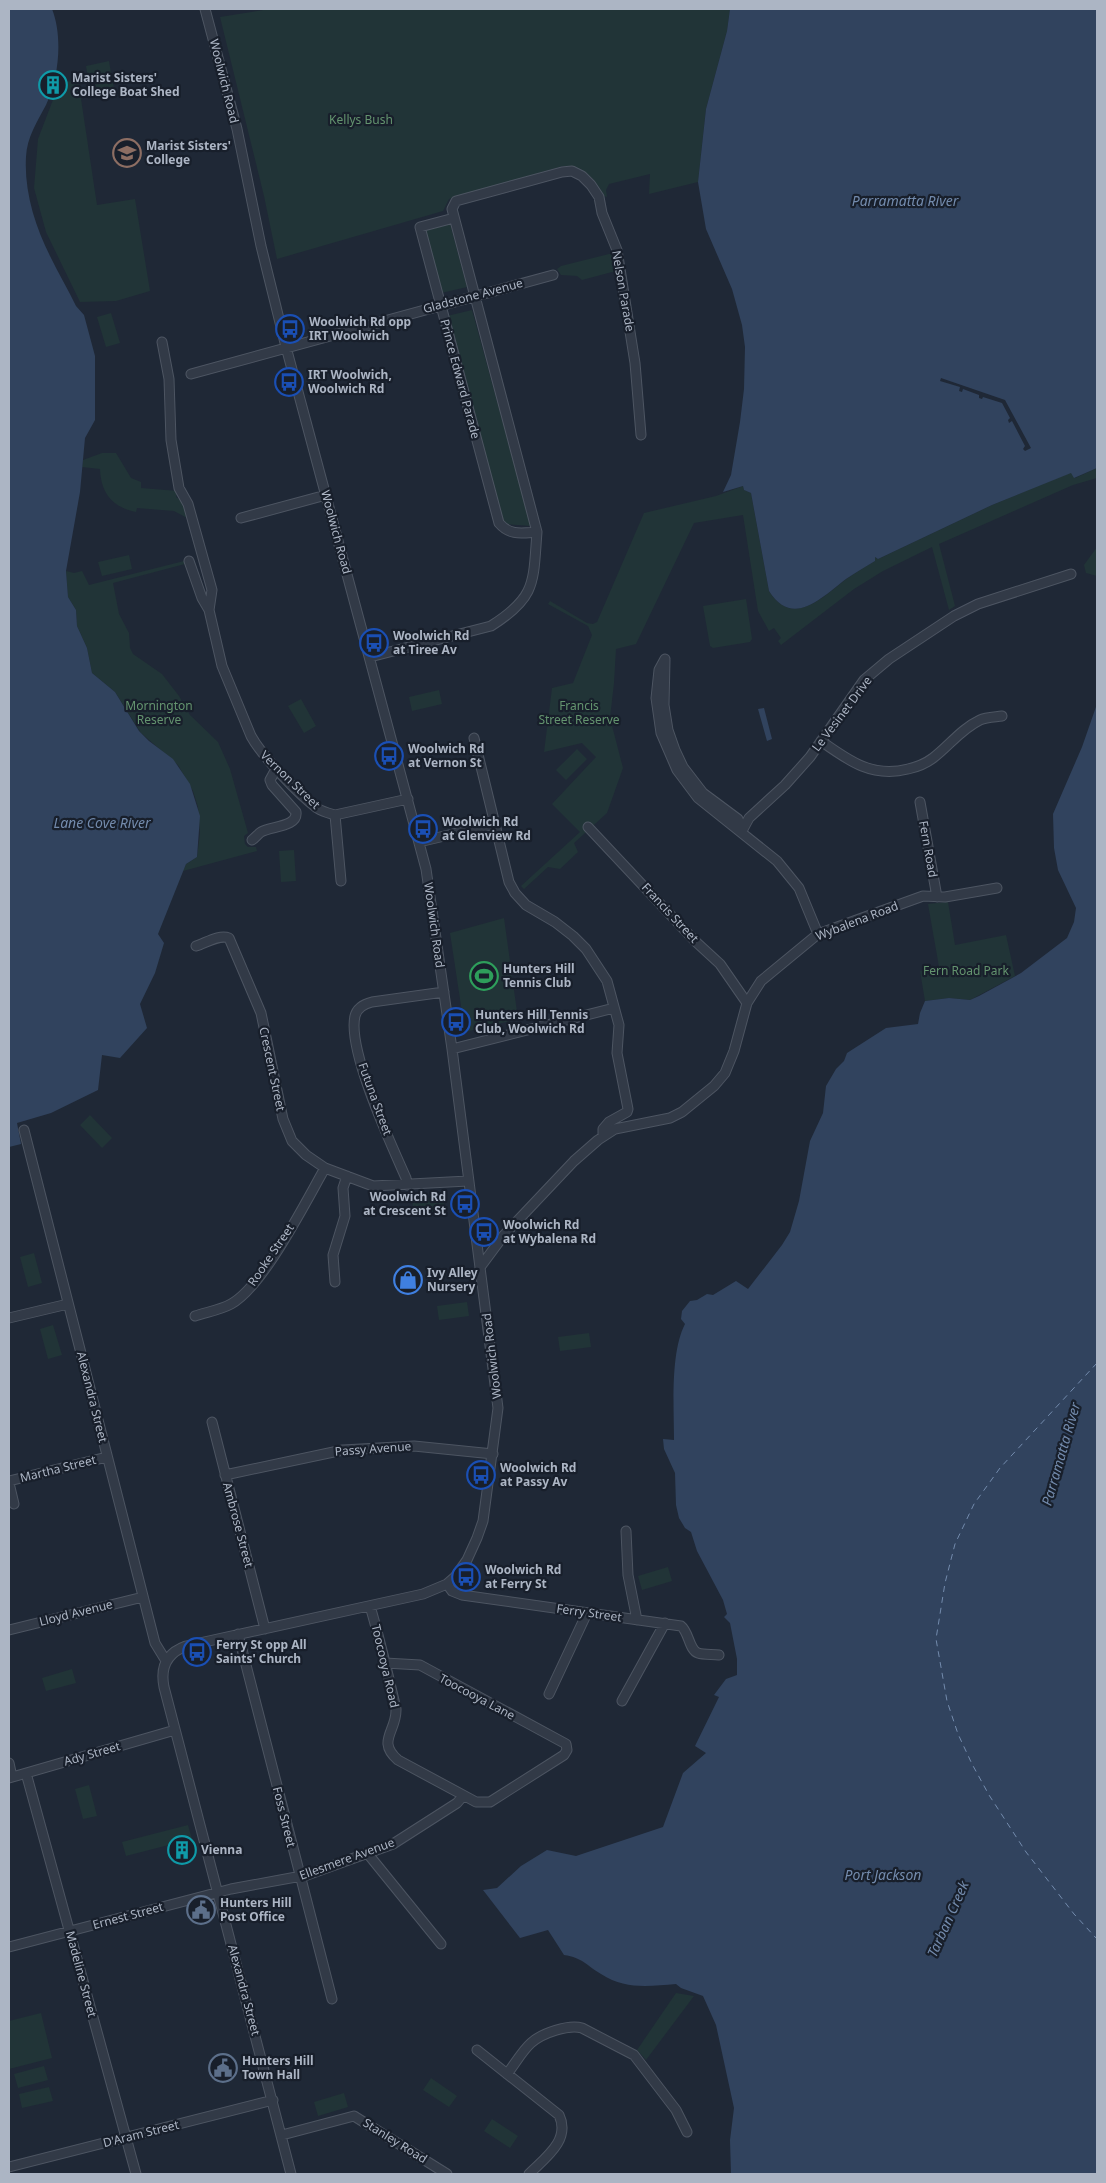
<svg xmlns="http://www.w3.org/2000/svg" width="1106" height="2183" font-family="'Noto Sans',sans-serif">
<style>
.green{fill:#213437}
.water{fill:#31435e}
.pier{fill:#1f2836}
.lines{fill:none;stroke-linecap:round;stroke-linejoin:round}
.ferry{stroke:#738bad;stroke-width:1;stroke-dasharray:6 5;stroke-linecap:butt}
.minor-casing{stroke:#4d5562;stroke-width:11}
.minor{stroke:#323a47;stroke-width:9}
.labels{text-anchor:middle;stroke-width:4.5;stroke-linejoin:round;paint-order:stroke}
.poi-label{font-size:12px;font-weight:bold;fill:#acb5c4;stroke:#181f2b;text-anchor:start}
.street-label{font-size:12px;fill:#acb5c4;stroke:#181f2b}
.park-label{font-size:12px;fill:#64946f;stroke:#181f2b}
.water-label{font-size:14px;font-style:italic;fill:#738bad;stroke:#181f2b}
</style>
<rect width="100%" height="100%" fill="#1f2836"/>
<path class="green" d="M270 9H730L727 31 706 109 698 182 649 194 650 174 609 184 606 190 607 197 604 196C596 179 583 166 563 166L449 199 443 211 277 259 264 196 220 17Z
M109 61 111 73 88 78 86 66Z
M78 79 97 205 135 199 150 291 116 301 80 302 46 232 34 188 38 139 59 84Z
M112 80 115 91 92 96 89 84Z
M450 224 467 287 441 293 424 231Z
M613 253 617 274 612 272 582 280 577 276 561 275 557 269 561 266Z
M472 310 531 526 503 524 447 316Z
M111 313 120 343 106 347 97 317Z
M102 453H116L131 478 141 482V488L178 491 176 497 184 502 189 519 174 511 137 508 136 512C112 507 101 493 100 469L82 467 83 460Z
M1097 468V478L1073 485 939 544 955 606 949 610 932 547 883 571 854 589 781 645 778 641 781 638 774 628 769 631 758 611 743 515 694 523 636 644 616 649 614 683 610 718 623 768 607 813 574 843 578 852 560 869 548 867 524 889 521 886 580 832 552 804 596 757 582 743 544 752 552 688 573 683 592 635 588 626 548 604 550 601 587 623 593 624 597 622 644 513 716 496 743 486 744 490 751 493 769 591C792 628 822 598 845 580 854 573 865 567 875 561L874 558 875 557 878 559 992 505 1072 472 1075 478Z
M1097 547V576L1086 573 1084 565Z
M129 555 132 569 102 576 98 562Z
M184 561 185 564 113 583 119 614 129 633 130 648 133 654 162 674 179 696 190 715 218 742 230 769 248 833 244 836 245 844 248 847H256L257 851 183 871 186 864 197 857 200 833 198 807 193 791 178 765 141 733 115 692 92 673 87 648 77 626 76 610 68 597 66 571 74 573 82 571 89 585Z
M746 599 752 639 750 642 713 648 710 646 703 606Z
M439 690 442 704 412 711 409 697Z
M301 699 316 726 304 733 288 706Z
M577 749 587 759 566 780 556 770Z
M294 850 296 881 281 882 279 851Z
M948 902 955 945 1006 935 1015 976 970 1000 949 998 925 1001 920 971 939 967 928 904Z
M504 918 518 1019 465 1032 450 933Z
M90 1115 112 1138 102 1148 80 1125Z
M443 1196 445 1210 414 1214 412 1200Z
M34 1253 42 1283 28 1287 20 1257Z
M467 1302 469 1316 439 1320 437 1306Z
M53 1325 62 1355 48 1359 40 1329Z
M589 1333 591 1347 560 1351 558 1337Z
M668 1567 672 1581 642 1590 638 1576Z
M72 1669 76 1683 46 1691 42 1678Z
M89 1785 97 1816 83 1819 75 1789Z
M188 1825 192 1839 126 1856 122 1842Z
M676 1993 694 1996 646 2060 637 2050Z
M41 2013 52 2058 9 2069V2021Z
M44 2066 48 2080 18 2088 14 2074Z
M431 2078 457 2096 449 2107 423 2090Z
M49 2087 53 2101 22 2108 19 2094Z
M344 2093 348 2107 318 2116 314 2102Z
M492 2119 518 2136 510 2148 484 2131Z"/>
<path class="water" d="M9 9H52C63 37 59 77 46 105 37 122 27 137 26 157 24 191 35 226 50 256 58 273 68 289 76 306L84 315 95 356V420L85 438 80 492 66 571 68 597 76 610 77 626 87 648 92 673 115 692 139 731 149 741 173 759 190 784 200 816 197 857 186 864 158 934 164 943 155 973 140 1004 147 1028 120 1058 102 1055 98 1090 51 1113 17 1123 21 1144 9 1147Z
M730 9H1097V468L1074 478 1071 473 992 505 878 559 875 557V561C865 567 855 573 846 579 822 597 793 629 769 591L751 493 744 490 743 486 723 492 731 475 740 422 744 389 745 347 742 325 732 289 706 229 698 182 706 109 727 31Z
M1097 704V2174H731L730 2140 734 2108 716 2025 703 1996 681 1988 676 1984C649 1986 626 1990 601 1974 586 1965 583 1958 564 1955L548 1930 520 1938 483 1890 497 1888 521 1866 547 1850 576 1856 663 1827 683 1773 706 1753 695 1746 719 1697 714 1695 726 1679 737 1675V1659L730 1623 724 1617 727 1614 723 1600 697 1551 691 1532 685 1528 679 1518 676 1505 675 1473 664 1449 663 1439 674 1440C674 1407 670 1353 685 1324L681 1319 682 1311 690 1301 697 1300 707 1294 713 1295 736 1281 748 1289 782 1245 790 1232 799 1201 810 1141 823 1113 826 1086 836 1069 844 1061 847 1053 886 1028 918 1024 920 1013 925 1001 949 998 970 1000 979 996 1021 973 1067 938 1074 922 1076 908 1058 870 1054 848 1053 814 1082 747Z
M764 708 772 739 767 741 758 709Z"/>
<path class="pier" d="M941 378 1005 400 1031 448 1025 451 1023 449 1025 446 1012 421 1009 423 1008 420 1010 418 1002 403 983 397 982 399 979 398V395L963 389 962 392 959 391 960 387 940 381Z"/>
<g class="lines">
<path class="ferry" d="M1097 1363 1000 1468 974 1504 955 1544 945 1583 936 1639 947 1701 958 1734 972 1764 989 1795 1026 1852 1074 1914 1097 1939"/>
<defs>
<path id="minor" d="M205 9 237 129 261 246 286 347 426 869 452 1049 498 1408 483 1521 477 1538 467 1560 455 1577 447 1584 423 1594 186 1646C167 1653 160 1667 164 1687L291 2174
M454 218 420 227 499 523C510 536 522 533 537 532
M162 342 169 379 171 440 179 488 188 504 212 590 209 610 222 666 251 736C262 756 298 794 317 808 323 812 328 813 335 815L408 799
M191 374 553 275
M241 518 326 495
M189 561 202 598 209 610
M370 657 491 626C537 597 533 582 537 532L452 209 456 201 562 172 572 171 582 176 591 185 599 197 602 213 617 250 635 363 641 435
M665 659 659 670 656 698 661 733 677 770 698 798 777 861 799 888 818 934
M665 660 664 705 668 730 675 750 683 767 703 793 738 819 742 831
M474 738 509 882 515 893 526 905 555 922 573 936 586 949 607 981 619 1025 617 1053 628 1109 627 1112 609 1122 603 1129V1136
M821 741C849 761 872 778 908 769 917 767 925 764 933 758 949 746 961 729 980 720 986 717 995 717 1002 716
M920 802 937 897
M335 815 341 881
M588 827 695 941 720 964 747 1003
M742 831 749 818 785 785 810 757 864 680 889 659 954 616 978 604 1071 574
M252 840C255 838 258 834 261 832 271 826 298 827 296 812L272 785 270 780 276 769
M419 842 495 824
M196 946C206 943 219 934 229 938L261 1013 283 1119 292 1141 306 1155 325 1168 373 1186 468 1181
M452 1049 614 1008
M24 1130 155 1643 166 1661
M407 1185 406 1178C391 1144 347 1050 355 1016 357 1008 364 1004 372 1002L444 992
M481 1266 504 1235 574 1161 598 1140 615 1129 670 1118 682 1112 714 1086 725 1073 734 1051 747 1003 761 981 818 934 923 896 945 897 997 888
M335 1282 333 1255 345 1216 343 1188 347 1176
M195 1316C207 1312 220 1310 231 1304 263 1287 306 1201 325 1168
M9 1318 68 1304
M212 1422 265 1629
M225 1475 343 1450 414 1446 493 1454
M9 1481 107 1457
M9 1483 14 1504
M626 1531 628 1575 637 1620
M447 1584 452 1591 462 1595 681 1626C689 1632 689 1650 698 1653 704 1655 713 1654 719 1655
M370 1606C380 1640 388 1674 396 1709 397 1731 376 1741 398 1760L476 1802H490L564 1755 567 1750 566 1744 420 1665 385 1663
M9 1630 143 1597
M238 1634 332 1999
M549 1694 587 1613
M622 1701 665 1623
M9 1763 12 1777
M26 1773 136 2174
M9 1778 175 1730
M368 1854 441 1944
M9 1947 231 1889 307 1875 393 1844 457 1803 463 1796
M477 2050 559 2115C571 2140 545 2158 529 2174
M507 2074C515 2064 522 2051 531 2043 542 2033 569 2024 582 2028L634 2055 676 2110 687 2132
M282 2135 354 2116 447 2174
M9 2167 273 2100"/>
</defs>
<use href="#minor" class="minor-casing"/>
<use href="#minor" class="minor"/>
</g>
<defs>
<symbol id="building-ring" viewBox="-11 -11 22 22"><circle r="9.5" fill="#181f2b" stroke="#0f9aa8" stroke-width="1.5"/><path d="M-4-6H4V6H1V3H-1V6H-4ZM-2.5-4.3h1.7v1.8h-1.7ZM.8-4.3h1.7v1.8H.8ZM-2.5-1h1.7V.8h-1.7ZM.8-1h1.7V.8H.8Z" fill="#0f9aa8"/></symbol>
<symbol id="school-ring" viewBox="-11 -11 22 22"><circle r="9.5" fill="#181f2b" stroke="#8d6e63" stroke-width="1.5"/><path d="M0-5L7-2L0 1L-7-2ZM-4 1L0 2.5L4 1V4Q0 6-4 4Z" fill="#8d6e63"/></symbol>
<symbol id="bus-ring" viewBox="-11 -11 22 22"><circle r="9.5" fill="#181f2b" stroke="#1a4fb4" stroke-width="1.5"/><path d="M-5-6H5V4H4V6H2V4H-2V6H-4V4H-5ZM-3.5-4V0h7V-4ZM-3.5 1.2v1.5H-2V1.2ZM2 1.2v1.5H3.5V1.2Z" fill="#1a4fb4"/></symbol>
<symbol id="stadium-ring" viewBox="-11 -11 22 22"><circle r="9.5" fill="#181f2b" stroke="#2e9e5b" stroke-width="1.5"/><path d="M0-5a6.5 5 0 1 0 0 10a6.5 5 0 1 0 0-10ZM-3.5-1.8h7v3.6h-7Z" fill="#2e9e5b"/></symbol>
<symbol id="shop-ring" viewBox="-11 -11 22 22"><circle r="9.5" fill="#181f2b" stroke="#3f7fe0" stroke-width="1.5"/><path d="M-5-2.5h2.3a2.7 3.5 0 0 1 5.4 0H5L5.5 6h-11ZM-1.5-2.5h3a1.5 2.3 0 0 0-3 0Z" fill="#3f7fe0"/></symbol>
<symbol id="civic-ring" viewBox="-11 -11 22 22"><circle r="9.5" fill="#181f2b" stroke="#5c6f8a" stroke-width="1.5"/><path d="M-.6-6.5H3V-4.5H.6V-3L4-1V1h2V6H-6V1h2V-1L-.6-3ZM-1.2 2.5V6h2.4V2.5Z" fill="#5c6f8a"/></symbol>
</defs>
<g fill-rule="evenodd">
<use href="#building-ring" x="37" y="69" width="32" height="32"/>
<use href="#school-ring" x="111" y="137" width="32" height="32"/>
<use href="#bus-ring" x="274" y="313" width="32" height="32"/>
<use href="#bus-ring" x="273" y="366" width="32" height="32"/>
<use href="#bus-ring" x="358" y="627" width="32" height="32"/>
<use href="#bus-ring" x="373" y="740" width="32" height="32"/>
<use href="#bus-ring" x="407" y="813" width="32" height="32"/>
<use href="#stadium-ring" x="468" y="960" width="32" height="32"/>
<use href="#bus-ring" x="440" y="1006" width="32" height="32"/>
<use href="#bus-ring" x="449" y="1188" width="32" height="32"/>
<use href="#bus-ring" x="468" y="1216" width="32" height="32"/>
<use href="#shop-ring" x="392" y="1264" width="32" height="32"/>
<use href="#bus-ring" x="465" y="1459" width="32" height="32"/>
<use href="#bus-ring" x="450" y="1561" width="32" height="32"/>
<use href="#bus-ring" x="181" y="1636" width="32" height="32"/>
<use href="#building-ring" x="166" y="1834" width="32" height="32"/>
<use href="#civic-ring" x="185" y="1894" width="32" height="32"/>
<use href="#civic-ring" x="207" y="2052" width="32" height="32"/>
</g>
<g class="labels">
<g class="poi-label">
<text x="72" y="82">Marist Sisters'<tspan x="72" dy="14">College Boat Shed</tspan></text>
<text x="146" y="150">Marist Sisters'<tspan x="146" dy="14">College</tspan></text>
<text x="309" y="326">Woolwich Rd opp<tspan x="309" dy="14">IRT Woolwich</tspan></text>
<text x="308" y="379">IRT Woolwich,<tspan x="308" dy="14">Woolwich Rd</tspan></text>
<text x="393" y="640">Woolwich Rd<tspan x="393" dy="14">at Tiree Av</tspan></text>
<text x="408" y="753">Woolwich Rd<tspan x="408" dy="14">at Vernon St</tspan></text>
<text x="442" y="826">Woolwich Rd<tspan x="442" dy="14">at Glenview Rd</tspan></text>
<text x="503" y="973">Hunters Hill<tspan x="503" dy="14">Tennis Club</tspan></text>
<text x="475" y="1019">Hunters Hill Tennis<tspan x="475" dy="14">Club, Woolwich Rd</tspan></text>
<text x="446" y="1201" text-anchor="end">Woolwich Rd<tspan x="446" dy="14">at Crescent St</tspan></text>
<text x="503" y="1229">Woolwich Rd<tspan x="503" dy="14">at Wybalena Rd</tspan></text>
<text x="427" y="1277">Ivy Alley<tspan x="427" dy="14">Nursery</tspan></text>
<text x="500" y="1472">Woolwich Rd<tspan x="500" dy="14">at Passy Av</tspan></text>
<text x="485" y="1574">Woolwich Rd<tspan x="485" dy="14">at Ferry St</tspan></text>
<text x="216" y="1649">Ferry St opp All<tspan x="216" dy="14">Saints' Church</tspan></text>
<text x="201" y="1854">Vienna</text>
<text x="220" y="1907">Hunters Hill<tspan x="220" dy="14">Post Office</tspan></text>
<text x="242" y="2065">Hunters Hill<tspan x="242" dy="14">Town Hall</tspan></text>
</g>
<g class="street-label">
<text transform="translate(224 81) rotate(76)" y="4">Woolwich Road</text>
<text transform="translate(623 291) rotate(80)" y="4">Nelson Parade</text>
<text transform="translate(473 296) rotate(-15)" y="4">Gladstone Avenue</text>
<text transform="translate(460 379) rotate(75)" y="4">Prince Edward Parade</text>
<text transform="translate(336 532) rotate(75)" y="4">Woolwich Road</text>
<text transform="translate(842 714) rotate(-53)" y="4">Le Vesinet Drive</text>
<text transform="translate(290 780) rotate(44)" y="4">Vernon Street</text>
<text transform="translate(928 849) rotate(80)" y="4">Fern Road</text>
<text transform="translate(670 913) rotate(47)" y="4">Francis Street</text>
<text transform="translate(857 921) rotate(-21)" y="4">Wybalena Road</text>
<text transform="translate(434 925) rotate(82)" y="4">Woolwich Road</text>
<text transform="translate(272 1069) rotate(78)" y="4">Crescent Street</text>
<text transform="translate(375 1099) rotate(70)" y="4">Futuna Street</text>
<text transform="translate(271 1255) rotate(-56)" y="4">Rooke Street</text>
<text transform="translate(492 1356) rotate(-97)" y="4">Woolwich Road</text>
<text transform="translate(92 1397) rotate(76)" y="4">Alexandra Street</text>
<text transform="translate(373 1449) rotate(-4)" y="4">Passy Avenue</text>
<text transform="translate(58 1469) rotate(-14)" y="4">Martha Street</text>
<text transform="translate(238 1525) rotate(75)" y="4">Ambrose Street</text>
<text transform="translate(76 1613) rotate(-14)" y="4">Lloyd Avenue</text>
<text transform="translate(589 1613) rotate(8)" y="4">Ferry Street</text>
<text transform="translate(385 1666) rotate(77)" y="4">Toocooya Road</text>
<text transform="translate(477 1697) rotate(28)" y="4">Toocooya Lane</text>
<text transform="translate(92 1754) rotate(-16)" y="4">Ady Street</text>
<text transform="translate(284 1817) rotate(76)" y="4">Foss Street</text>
<text transform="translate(347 1859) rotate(-20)" y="4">Ellesmere Avenue</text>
<text transform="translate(128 1916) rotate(-15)" y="4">Ernest Street</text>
<text transform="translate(81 1974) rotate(75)" y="4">Madeline Street</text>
<text transform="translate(244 1990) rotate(75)" y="4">Alexandra Street</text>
<text transform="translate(141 2134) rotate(-14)" y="4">D'Aram Street</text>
<text transform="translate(395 2141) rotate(32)" y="4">Stanley Road</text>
</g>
<g class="park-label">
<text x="361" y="124">Kellys Bush</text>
<text x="159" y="710">Mornington<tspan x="159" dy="14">Reserve</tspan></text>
<text x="579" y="710">Francis<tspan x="579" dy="14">Street Reserve</tspan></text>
<text x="966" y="975">Fern Road Park</text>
</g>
<g class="water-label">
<text x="905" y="206">Parramatta River</text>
<text x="102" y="828">Lane Cove River</text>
<text transform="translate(1061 1454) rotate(-74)" y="5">Parramatta River</text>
<text x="883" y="1880">Port Jackson</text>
<text transform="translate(948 1919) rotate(-66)" y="5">Tarban Creek</text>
</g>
</g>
<rect width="1106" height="2183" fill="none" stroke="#acb5c4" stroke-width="20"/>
</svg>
